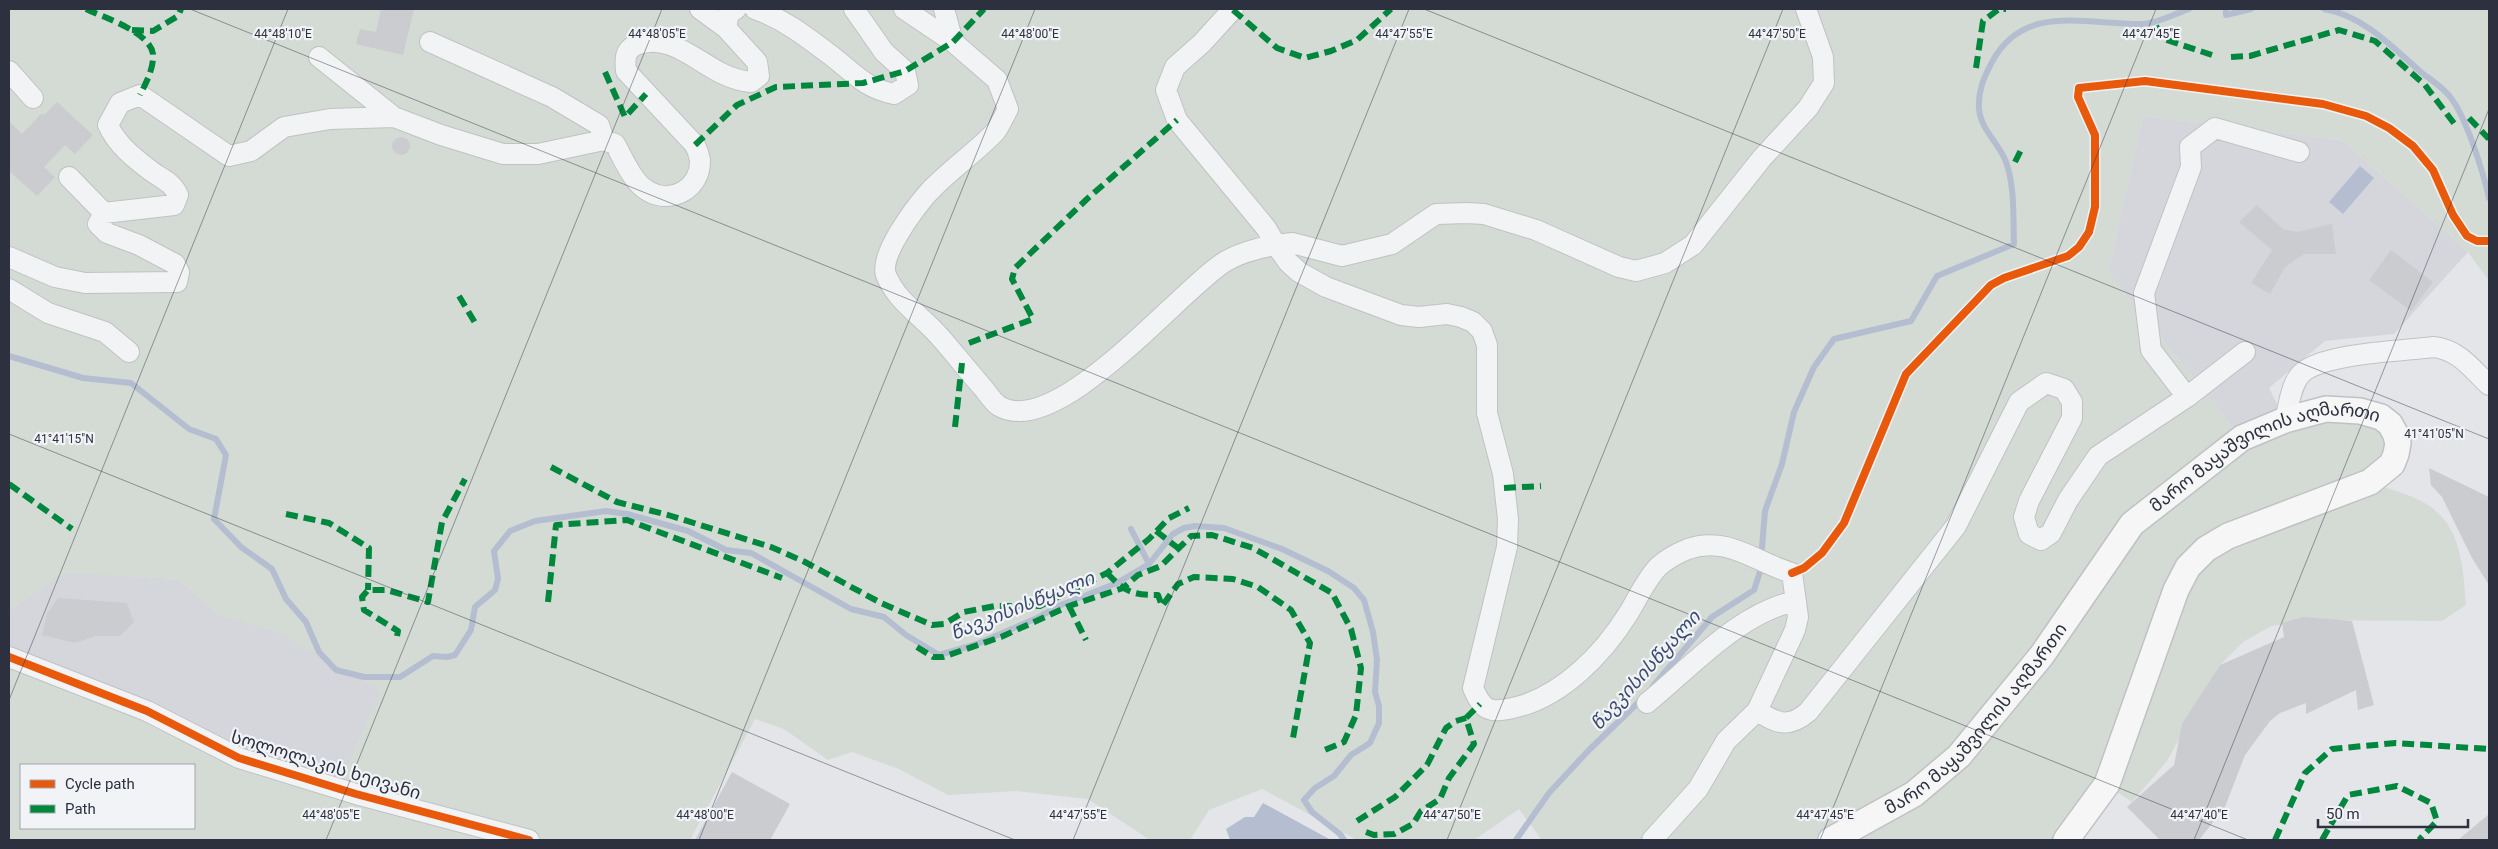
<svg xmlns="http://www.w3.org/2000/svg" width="2498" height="849" font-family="Roboto,'Noto Sans Georgian',sans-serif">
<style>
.built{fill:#d4d6db}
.green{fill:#d3dbd4;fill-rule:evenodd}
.water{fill:#b5bed0}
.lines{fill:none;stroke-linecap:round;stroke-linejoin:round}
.stream{stroke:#b5bed0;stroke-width:6}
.building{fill:#caccd0}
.minor-casing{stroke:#c0c2c4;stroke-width:22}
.major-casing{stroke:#c0c1c5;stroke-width:28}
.minor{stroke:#f2f3f4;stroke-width:20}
.major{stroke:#f6f6f6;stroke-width:25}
.quiet{stroke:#00873e;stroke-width:6;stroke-dasharray:12 6;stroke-linecap:butt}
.cycleway-casing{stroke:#f1f3f6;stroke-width:11}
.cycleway{stroke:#e8590c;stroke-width:8}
.ticks{fill:none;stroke:#2c303f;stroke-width:1;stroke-opacity:0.45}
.labels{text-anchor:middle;stroke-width:4.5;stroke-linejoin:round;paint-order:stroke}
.street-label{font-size:18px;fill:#2c303f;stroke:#f1f3f6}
.water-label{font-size:19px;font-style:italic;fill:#3a4b6e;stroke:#f1f3f6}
.ticks-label{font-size:12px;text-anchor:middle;fill:#2c303f;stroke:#f1f3f6;stroke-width:4.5;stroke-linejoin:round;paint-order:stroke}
</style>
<rect width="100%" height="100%" fill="#e3e5e8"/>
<path class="built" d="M2143 116 2342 140 2468 252 2394 334 2325 341 2269 388 2285 420 2242 438 2108 272Z
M65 572 178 579 219 615 278 632 381 690 338 789 9 664V611Z"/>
<path class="green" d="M9 9H2489V281L2468 252 2342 140 2143 116 2108 272 2242 438 2326 409 2395 433 2370 482C2388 489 2411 494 2428 505 2462 527 2463 568 2466 605L2442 621 2315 620 2271 626 2243 642 2219 666 2167 761 2132 802 2107 785 2066 840H1542L1519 809 1474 840H1357L1262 789 1209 810 1190 840H1150L1088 799 1016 791 948 795 899 769 852 752 828 760 784 729 755 719 690 840H9V664L338 788 381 690 278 633 219 615 178 579 65 573 9 611ZM21 765H194V828H21Z"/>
<path class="water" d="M2360 166 2374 178 2343 214 2329 202Z
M1263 803 1331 840H1230L1226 829 1245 817H1254Z"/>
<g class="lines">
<path class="stream" d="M2226 9V15L2251 9
M2324 9C2364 16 2392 47 2422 73 2431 80 2444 88 2451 98 2467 119 2483 172 2489 198
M9 356 83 378 131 383 189 429 216 439 226 455 214 519 241 547 272 569 286 599 306 622 319 652 336 670 364 677H400L433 656 447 657 455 655 471 630 475 607 495 590 498 579 494 551 510 531 535 521 606 511 627 514 688 531 726 550 751 553 851 609 884 617 906 635 939 655 977 644 1037 618 1061 605 1117 583 1149 564 1173 534 1184 528 1195 526 1224 528 1282 549 1328 571 1354 588 1364 600 1373 632 1377 660 1375 692 1379 706V723L1370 743 1351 755 1334 776 1315 788 1304 800 1312 812 1340 834 1344 840
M1131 529 1149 564
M1653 686 1712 617 1754 590 1760 572 1765 511 1782 464 1794 412 1814 367 1834 339 1911 321 1937 276 2014 244C2013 217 2015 187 2006 162 1999 143 1980 129 1979 108 1978 90 1984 77 1992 62 2024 2 2087 25 2142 24 2156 24 2175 14 2189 9
M1516 840 1549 793 1588 751 1643 698"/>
</g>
<path class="building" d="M381 9H414L403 55 356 44 360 29 376 32Z
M57 102 93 135 75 154 65 145 44 167 55 177 37 196 9 171V121L22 134 42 113 44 115Z
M392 146a9 9 0 1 1 18 0a9 9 0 1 1-18 0Z
M2257 205 2283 229 2297 232 2332 224 2336 254H2304L2285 267 2270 294 2251 283 2272 250 2239 222Z
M2391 250 2433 282 2411 311 2369 280Z
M2429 468 2489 497V585L2472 558 2442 497 2431 485Z
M58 598 127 603 134 622 120 636H95L75 643 42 635 47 613Z
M2303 617 2352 621 2374 705 2358 710 2356 690 2306 714V703L2280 713 2270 721 2245 755 2225 807 2199 840H2160L2127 807 2174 765 2182 724 2220 665 2284 637 2282 623Z
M732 772 790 804 770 840H695Z
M2489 814V840H2458Z"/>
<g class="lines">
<defs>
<path id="minor" d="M700 9 726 28
M755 9C784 19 808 38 833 57 855 74 865 88 894 94L908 85 905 71 884 52 854 9
M904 9 953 42
M944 9 953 42 997 80 1008 109C1004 116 1000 126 995 132 974 154 948 171 928 193 915 208 879 255 886 275 897 302 922 316 940 337 955 354 969 372 984 389 988 394 993 402 999 406 1057 441 1180 289 1226 261 1242 252 1258 248 1276 245L1288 262 1299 272 1326 287 1401 315 1419 317 1447 314 1461 317 1473 322 1482 331 1487 345V413L1503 474 1508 519 1507 547 1473 688C1483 711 1489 713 1513 708 1562 697 1603 654 1628 614 1638 598 1646 579 1659 566 1667 559 1678 553 1688 549 1727 535 1757 563 1792 573L1798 617 1795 630 1757 711 1726 741 1698 789 1652 840
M1233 9 1202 43 1175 67 1166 90 1177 120 1266 228 1276 245 1292 243 1342 256 1392 244 1436 214 1467 213 1484 214 1536 230 1619 267 1636 271 1665 263 1693 245 1762 158 1808 108 1824 83 1823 57 1806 9
M430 42 552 97 599 125 604 140
M319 57 394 117 441 135 503 154H538L604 140 615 144C623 158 633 183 648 191 672 205 701 188 700 160 699 155 697 149 695 145L626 71C625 60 624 50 636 45 667 32 695 60 721 73 731 78 740 81 751 82L759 76 757 62 726 28 729 13 736 9
M9 71 33 98
M69 177 104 213
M9 257 55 277 85 283 177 282 179 272 175 264 139 245 107 233 98 224 104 213 174 205 178 195C172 182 162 179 151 171 134 158 117 145 108 125L120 103 140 95 229 156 251 151 284 127 330 119 394 117
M9 289 48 313 105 332 129 352
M2187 397 2151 350 2144 293 2191 167 2190 147 2215 128 2299 152
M2285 420C2289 405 2291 383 2302 373 2323 353 2404 351 2434 347 2459 350 2472 369 2489 385
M9 657 147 711 239 758 356 794 529 840
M1647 703C1691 667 1740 612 1796 601
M1757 711C1777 723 1788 729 1808 712L1956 526 2019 402 2046 383 2064 389 2072 402V418L2029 501 2024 517 2029 534 2041 540 2051 533 2068 500 2098 456 2187 397 2245 352"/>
<g id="major">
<path id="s1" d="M1831 840 1914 794 1959 756 2042 655 2132 524 2242 438 2285 420 2326 409 2360 411 2381 417 2390 424 2395 433 2398 443 2396 454 2392 464 2370 482 2228 536 2206 549 2188 567 2176 590 2107 784 2066 840"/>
</g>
</defs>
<use href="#minor" class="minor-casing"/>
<use href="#major" class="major-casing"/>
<use href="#minor" class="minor"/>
<use href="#major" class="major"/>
<path class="quiet" d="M86 9C103 17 150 32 153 54 154 68 146 83 140 95
M1233 10 1277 48 1305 58 1331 51 1357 40 1391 9
M2156 26 2164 39 2212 55
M132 30 153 31 178 16 181 9
M2231 57 2250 56 2339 30 2375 41 2425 85 2456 126
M1976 68 1983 21 1999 9H2006
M605 72 625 117 646 94
M2469 118 2489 139
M695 145 737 105 776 87 863 83 905 71 953 42 984 9
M2015 162 2021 150
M459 296 477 326
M969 343 1033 319 1012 279 1015 268 1087 199 1177 120
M955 427 962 363
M551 467 617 502 668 515 771 547 805 562 881 603 932 625 944 624 964 612 995 606H1040L1107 573 1149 539 1169 518 1189 508
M9 484 72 529
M1504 488 1541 486
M286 514 329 523 369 548 368 590
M1156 531 1178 548
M1107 573C1125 592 1132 595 1158 595L1162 606 1178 584 1194 577 1233 579 1258 587 1291 610 1310 643 1293 738
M548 602 556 525 627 520 782 578
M1069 606 1086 640
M397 636 398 631 364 610 362 597 368 590H387L428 602 442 522 465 479
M917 647 933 657H943L1001 637 1069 606 1123 588 1138 575 1161 566 1191 536 1212 535 1253 548 1332 593 1351 629 1361 668 1356 715 1344 742 1322 751
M1357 821 1395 797 1427 765 1446 728 1456 721 1466 718
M1366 832 1374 835 1394 834 1413 824 1421 811 1440 799 1449 778 1474 744 1466 718 1480 704
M2275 840 2305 773 2332 749 2396 743 2489 749
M2322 840 2348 795 2397 786 2431 803 2437 821 2419 840"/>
<defs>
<path id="cycleway" d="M1792 573 1804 568 1822 553 1844 523 1906 374 1991 285 2004 278 2068 256 2079 247 2089 232 2095 207V135L2078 97 2079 88 2145 81 2323 104 2366 116 2389 128 2413 146 2433 170 2453 215 2467 236 2477 241H2489
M9 657 147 711 239 758 356 794 529 840"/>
</defs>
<use href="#cycleway" class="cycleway-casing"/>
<use href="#cycleway" class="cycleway"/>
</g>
<path class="ticks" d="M190 9 2248 840M1424 9 2489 439M9 434 1015 840M9 700 288 9M326 840 662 9M699 840 1035 9M1073 840 1409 9M1447 840 1783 9M1820 840 2156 9M2194 840 2489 109"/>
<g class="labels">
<g class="street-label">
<text dy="6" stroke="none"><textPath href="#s1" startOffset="598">მარო მაყაშვილის აღმართი</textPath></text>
<text dy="6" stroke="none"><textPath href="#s1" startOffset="192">მარო მაყაშვილის აღმართი</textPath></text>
<text transform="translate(326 765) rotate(17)" y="6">სოლოლაკის ხეივანი</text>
</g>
<g class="water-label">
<text transform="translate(1022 605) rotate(-22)" y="7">წავკისისწყალი</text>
<text transform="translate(1645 670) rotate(-48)" y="7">წავკისისწყალი</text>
</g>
</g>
<g class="ticks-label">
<text x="283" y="38">44°48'10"E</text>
<text x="657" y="38">44°48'05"E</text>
<text x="1030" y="38">44°48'00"E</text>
<text x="1404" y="38">44°47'55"E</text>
<text x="1777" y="38">44°47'50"E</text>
<text x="2151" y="38">44°47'45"E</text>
<text x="2434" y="438">41°41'05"N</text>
<text x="64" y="443">41°41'15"N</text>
<text x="331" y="819">44°48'05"E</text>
<text x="705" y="819">44°48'00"E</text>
<text x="1078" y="819">44°47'55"E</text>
<text x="1452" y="819">44°47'50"E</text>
<text x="1825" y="819">44°47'45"E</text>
<text x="2199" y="819">44°47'40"E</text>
</g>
<rect width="2498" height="849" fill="none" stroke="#2c303f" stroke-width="20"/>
<rect x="20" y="764" width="175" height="65" fill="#f1f3f6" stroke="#a2a5ad"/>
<rect x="30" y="780" width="25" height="8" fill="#e8590c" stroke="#a2a5ad"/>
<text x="65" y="789" font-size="15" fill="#2c303f">Cycle path</text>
<rect x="30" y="805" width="25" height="8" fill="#00873e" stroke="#a2a5ad"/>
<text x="65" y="814" font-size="15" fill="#2c303f">Path</text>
<path d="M2318 819v8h150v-8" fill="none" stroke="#2c303f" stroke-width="2.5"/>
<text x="2326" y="819" font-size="15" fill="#2c303f" stroke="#f1f3f6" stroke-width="4" paint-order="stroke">50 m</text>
</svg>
